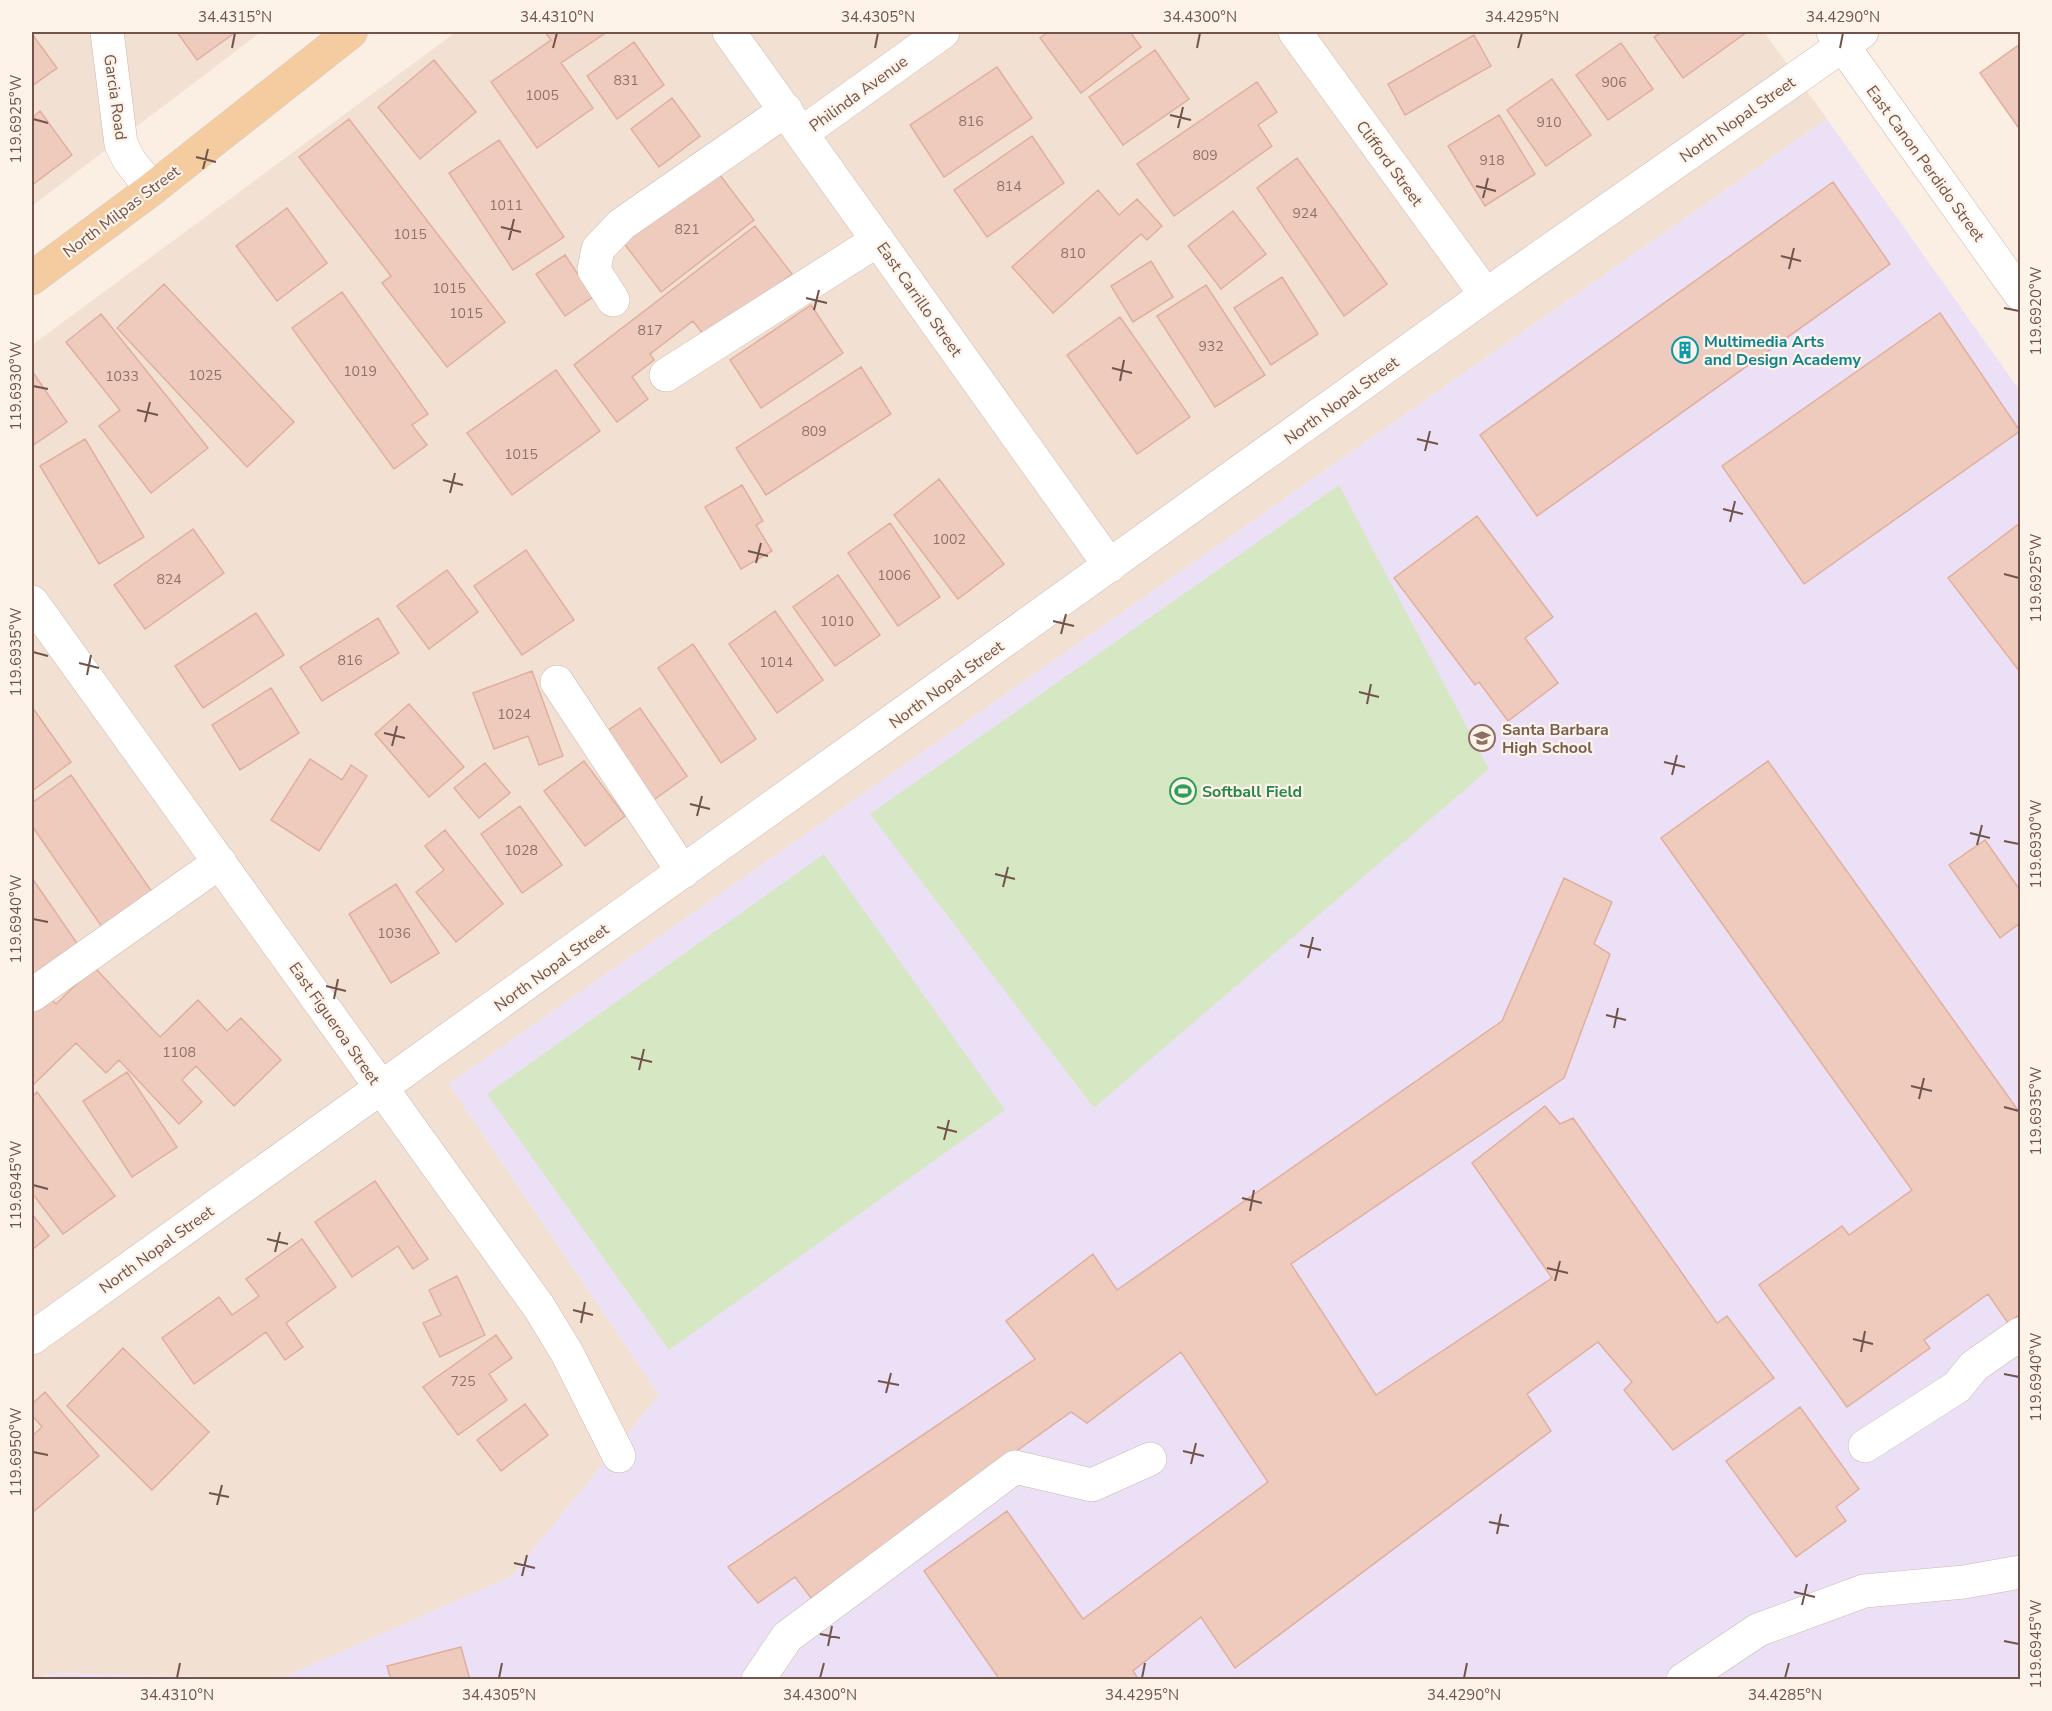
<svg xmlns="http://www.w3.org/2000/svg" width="2052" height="1711" font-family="'Nunito Sans',sans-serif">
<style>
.residential{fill:#f2e0d2}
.education{fill:#ece0f7}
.green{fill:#d6e7c3}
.building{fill:#eecbbd;stroke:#e0af9e;stroke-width:1.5}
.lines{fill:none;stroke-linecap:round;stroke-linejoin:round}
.minor-casing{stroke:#cdb8ae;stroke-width:34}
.major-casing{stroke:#d7cfcd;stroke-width:34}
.minor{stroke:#fff;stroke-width:33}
.major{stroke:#f5cba0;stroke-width:33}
.ticks{fill:none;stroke:#71544b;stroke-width:2}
.labels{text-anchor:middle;stroke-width:4.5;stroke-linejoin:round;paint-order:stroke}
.number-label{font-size:14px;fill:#907268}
.street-label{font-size:16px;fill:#71544b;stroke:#fef3e9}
.culture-label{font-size:16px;font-weight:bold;fill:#0d838f;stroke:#fef3e9;text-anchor:start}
.education-label{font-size:16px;font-weight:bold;fill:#785e54;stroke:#fef3e9;text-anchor:start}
.leisure-label{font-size:16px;font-weight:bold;fill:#27864d;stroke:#fef3e9;text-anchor:start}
.neatline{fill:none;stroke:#71544b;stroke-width:2}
.ticks-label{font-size:15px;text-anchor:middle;fill:#71544b}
</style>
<rect width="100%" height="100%" fill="#fbefe4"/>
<path class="residential" d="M32 32H261L32 206Z
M456 32H1764L1827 119 449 1084 659 1395 512 1576 280 1679 51 1673 40 1679H32V345Z"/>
<path class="education" d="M1827 119 2020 391V1679L40 1680 51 1673 280 1679 512 1576 659 1395 449 1084Z"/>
<path class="green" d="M1339 485 1489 769 1094 1108 870 814Z
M824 854 1005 1110 669 1350 487 1094Z"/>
<path class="building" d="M177 32H236L197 60Z
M545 32H607L561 63 593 108 537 148 491 82 551 40Z
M1048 32H1130L1141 47 1081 93 1040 38Z
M1662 32H1747L1683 78 1654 37Z
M32 34 57 68 32 86Z
M1474 35 1491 66 1405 115 1388 84Z
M634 42 664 85 617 119 587 76Z
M1621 43 1653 89 1608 120 1576 75Z
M2020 44V130L1980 73Z
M1155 50 1189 99 1123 145 1089 97Z
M434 60 476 112 420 159 378 107Z
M997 67 1032 118 944 177 910 125Z
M1552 79 1591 135 1546 166 1507 110Z
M1257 82 1277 112 1258 125 1272 146 1174 216 1137 164Z
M672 98 700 136 659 167 631 129Z
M40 111 72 155 32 185V118Z
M1499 115 1535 174 1485 206 1448 146Z
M349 119 505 322 447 367 382 283 391 276 299 157Z
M1032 136 1064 183 987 237 954 190Z
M499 140 564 237 513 270 449 173Z
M1297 158 1387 284 1344 316 1257 188Z
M714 167 754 220 661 292 620 238Z
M1833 182 1890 264 1537 516 1480 435Z
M1098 190 1119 215 1137 199 1162 226 1147 240 1141 234 1053 313 1012 267Z
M287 208 327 263 277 301 236 246Z
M1233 211 1266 254 1221 289 1188 246Z
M755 226 792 274 707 339 693 321 650 354 654 360 632 377 648 399 617 422 574 365Z
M565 255 593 297 565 316 536 274Z
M1151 261 1173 297 1133 322 1111 286Z
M1282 277 1318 334 1271 365 1234 308Z
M164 284 294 422 247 467 117 328Z
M1206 285 1265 375 1215 407 1157 316Z
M342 292 428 414 412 425 427 445 394 469 292 328Z
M811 305 843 353 761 408 730 360Z
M1940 313 2020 431 1804 584 1722 466Z
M101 314 208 448 151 493 99 426 120 410 66 342Z
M1120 317 1190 417 1137 454 1067 355Z
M861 367 891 414 766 495 736 448Z
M556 370 600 431 512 495 467 433Z
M32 371 67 422 32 446Z
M85 439 144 537 99 564 40 466Z
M939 479 1004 564 958 599 894 515Z
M742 485 763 521 756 525 772 551 741 569 705 507Z
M1477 516 1553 617 1525 638 1558 683 1508 721 1479 682 1475 685 1394 578Z
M890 523 940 597 898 626 848 553Z
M2020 523V672L1948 578Z
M193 529 224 573 145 629 114 585Z
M526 550 574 620 522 655 474 586Z
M447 570 478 612 429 649 397 606Z
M838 575 880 635 835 666 793 607Z
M775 611 823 680 777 713 729 644Z
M256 613 284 655 203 708 175 666Z
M378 618 399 653 322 701 300 667Z
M693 644 756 739 721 763 658 668Z
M532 671 563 756 539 765 528 736 494 749 473 693Z
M271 688 299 733 240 770 212 725Z
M409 704 464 767 429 797 375 734Z
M32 707 71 762 32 791Z
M640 708 687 776 644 807 597 738Z
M310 759 342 780 351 765 367 776 319 851 271 820Z
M584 761 625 816 585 846 544 791Z
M1768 761 2020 1113V1314L2008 1323 1988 1294 1924 1340 1930 1348 1847 1407 1759 1285 1842 1226 1849 1235 1912 1190 1661 838Z
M485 763 510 793 479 818 454 788Z
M71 775 152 892 102 927 32 826V803Z
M520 806 562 865 522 893 481 834Z
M445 830 503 904 456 942 416 892 444 870 425 846Z
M1985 840 2020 890V923L2000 938 1949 865Z
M32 878 81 949 32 985Z
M1564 878 1612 902 1594 944 1610 954 1564 1078 1291 1264 1376 1395 1552 1278 1472 1163 1545 1106 1560 1124 1573 1118 1717 1323 1727 1316 1774 1378 1673 1450 1624 1390 1632 1382 1598 1342 1527 1394 1551 1431 1235 1668 1201 1617 1133 1671 1139 1680H1000L924 1571 1007 1511 1083 1619 1268 1482 1181 1352 1087 1423 1071 1412 811 1598 795 1577 758 1603 728 1567 1035 1359 1006 1321 1093 1254 1117 1290 1502 1021Z
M396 884 439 953 391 983 349 914Z
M94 967 160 1037 198 1000 227 1031 241 1018 281 1060 234 1106 196 1066 182 1080 202 1102 179 1124 119 1060 106 1073 76 1043 32 1086V1009L47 995 56 1004Z
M127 1072 177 1147 132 1177 83 1101Z
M37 1092 115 1196 63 1234 32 1193V1097Z
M375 1181 428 1259 413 1269 398 1246 352 1277 315 1222Z
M32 1214 49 1236 32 1250Z
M302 1239 336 1287 286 1323 303 1347 285 1360 266 1332 194 1384 162 1338 219 1297 232 1315 259 1296 246 1279Z
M457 1276 485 1335 440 1357 423 1323 441 1315 429 1290Z
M496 1335 512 1358 489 1374 507 1400 458 1435 423 1387Z
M123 1348 209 1432 152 1490 67 1406Z
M45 1392 99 1456 32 1513V1436L42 1427 32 1415V1404Z
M525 1404 548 1435 501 1471 477 1440Z
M1800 1407 1859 1489 1836 1507 1846 1521 1796 1557 1726 1461Z
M461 1647 470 1680H391L387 1666Z"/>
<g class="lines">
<defs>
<path id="minor" d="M107 32 121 144 129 160 152 189
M729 32 1110 566
M1295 32 1486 295
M1833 32 2020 294
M802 133 943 32
M613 300 594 270 598 249 622 224 786 110
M666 375 878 240
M32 602 539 1307 567 1353 619 1456
M557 682 683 872
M32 995 220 862
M32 1338 1486 295 1862 32
M1865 1446 1957 1387 1974 1366 2020 1334
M758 1680 787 1637 1015 1467 1092 1485 1150 1459
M1683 1680 1758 1630 1864 1591 1964 1582 2020 1572"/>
<path id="major" d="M32 278 152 189 351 32"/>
</defs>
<use href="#minor" class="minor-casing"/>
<use href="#major" class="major-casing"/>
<use href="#minor" class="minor"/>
<use href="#major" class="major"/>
</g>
<path class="ticks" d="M232 48 235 33M553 48 557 33M875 48 878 33M1197 48 1200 33M1518 48 1522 33M1840 48 1843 33M1170 115 1191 120M33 119 48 123M1178 128 1183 107M196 157 216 162M203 169 208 149M1476 186 1496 191M1483 198 1488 178M501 227 521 232M509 240 514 219M1781 256 1801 261M1789 269 1794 248M806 298 827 303M2004 308 2019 311M814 310 819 290M1112 368 1132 373M1120 381 1124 360M33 386 48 389M137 410 158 415M145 422 150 402M1417 439 1438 444M1425 451 1430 431M443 480 463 485M450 493 455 473M1723 509 1743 514M1730 522 1735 501M748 551 768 556M756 563 761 543M2004 574 2019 578M1053 621 1074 626M1061 634 1066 614M33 652 48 656M79 663 99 668M87 675 91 655M1359 692 1379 697M1367 704 1371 684M384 733 405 738M392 746 397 726M1664 762 1685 767M1672 775 1677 755M690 804 710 809M697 816 702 796M1970 833 1990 838M2004 841 2019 844M1977 845 1982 825M995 874 1015 879M1003 887 1008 867M33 919 48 922M1300 945 1321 950M1308 958 1313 937M326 986 346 991M334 999 338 979M1606 1015 1626 1020M1614 1028 1618 1008M631 1057 652 1062M639 1070 644 1049M1911 1086 1932 1091M1919 1099 1924 1078M2004 1107 2019 1111M937 1127 957 1132M944 1140 949 1120M33 1185 48 1189M1242 1198 1262 1203M1250 1211 1254 1190M267 1239 288 1244M275 1252 280 1232M1547 1268 1568 1273M1555 1281 1560 1261M573 1310 593 1315M581 1323 585 1302M1853 1339 1873 1344M1861 1352 1865 1331M2004 1374 2019 1377M878 1381 899 1385M886 1393 891 1373M1183 1451 1204 1456M33 1452 48 1455M1191 1464 1196 1443M209 1493 229 1497M217 1505 222 1485M1489 1522 1509 1526M1497 1534 1501 1514M514 1563 535 1568M522 1576 527 1555M1794 1592 1815 1597M1802 1605 1807 1584M820 1634 840 1638M2004 1641 2019 1644M828 1646 832 1626M177 1678 180 1663M499 1678 502 1663M820 1678 824 1663M1142 1678 1145 1663M1464 1678 1467 1663M1785 1678 1789 1663"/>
<defs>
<symbol id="building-ring" viewBox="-11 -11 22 22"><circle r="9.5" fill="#fef3e9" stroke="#0f9aa8" stroke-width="1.5"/><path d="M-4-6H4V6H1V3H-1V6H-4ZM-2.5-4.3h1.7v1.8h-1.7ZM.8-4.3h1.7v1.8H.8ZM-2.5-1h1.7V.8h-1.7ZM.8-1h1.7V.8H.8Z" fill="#0f9aa8"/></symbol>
<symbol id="school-ring" viewBox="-11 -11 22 22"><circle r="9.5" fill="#fef3e9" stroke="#8d6e63" stroke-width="1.5"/><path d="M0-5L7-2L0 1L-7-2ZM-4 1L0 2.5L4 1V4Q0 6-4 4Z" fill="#8d6e63"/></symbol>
<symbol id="stadium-ring" viewBox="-11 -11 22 22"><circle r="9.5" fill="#fef3e9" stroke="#2e9e5b" stroke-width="1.5"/><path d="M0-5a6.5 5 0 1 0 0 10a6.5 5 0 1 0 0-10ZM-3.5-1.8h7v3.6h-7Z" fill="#2e9e5b"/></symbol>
</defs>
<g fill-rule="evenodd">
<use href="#building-ring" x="1670" y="335" width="30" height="30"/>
<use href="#school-ring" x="1467" y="723" width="30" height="30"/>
<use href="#stadium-ring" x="1168" y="776" width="30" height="30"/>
</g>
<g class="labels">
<g class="number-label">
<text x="626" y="85">831</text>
<text x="1614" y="87">906</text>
<text x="542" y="100">1005</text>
<text x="971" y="126">816</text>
<text x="1549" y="127">910</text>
<text x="1205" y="160">809</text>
<text x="1492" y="165">918</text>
<text x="1009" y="191">814</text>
<text x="506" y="210">1011</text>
<text x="1305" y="218">924</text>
<text x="687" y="234">821</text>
<text x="410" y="239">1015</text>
<text x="1073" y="258">810</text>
<text x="449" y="293">1015</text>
<text x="466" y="318">1015</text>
<text x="650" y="335">817</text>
<text x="1211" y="351">932</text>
<text x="360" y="376">1019</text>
<text x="205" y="380">1025</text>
<text x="122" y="381">1033</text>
<text x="814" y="436">809</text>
<text x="521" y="459">1015</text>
<text x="949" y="544">1002</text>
<text x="894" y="580">1006</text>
<text x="169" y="584">824</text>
<text x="837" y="626">1010</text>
<text x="350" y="665">816</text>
<text x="776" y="667">1014</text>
<text x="514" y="719">1024</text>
<text x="521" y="855">1028</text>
<text x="394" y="938">1036</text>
<text x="179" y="1057">1108</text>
<text x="463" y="1386">725</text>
</g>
<g class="street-label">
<text transform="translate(858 93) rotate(-36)" y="6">Philinda Avenue</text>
<text transform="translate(116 97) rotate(82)" y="6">Garcia Road</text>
<text transform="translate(1737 119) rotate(-35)" y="6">North Nopal Street</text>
<text transform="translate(1390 163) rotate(54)" y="6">Clifford Street</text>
<text transform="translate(1926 163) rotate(54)" y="6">East Canon Perdido Street</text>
<text transform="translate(121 211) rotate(-37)" y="6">North Milpas Street</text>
<text transform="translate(920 299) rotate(55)" y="6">East Carrillo Street</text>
<text transform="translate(1341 400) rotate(-36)" y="6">North Nopal Street</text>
<text transform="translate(946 684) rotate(-36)" y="6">North Nopal Street</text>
<text transform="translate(551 967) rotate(-36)" y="6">North Nopal Street</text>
<text transform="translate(335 1023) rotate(55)" y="6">East Figueroa Street</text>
<text transform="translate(156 1249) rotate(-36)" y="6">North Nopal Street</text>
</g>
<g class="culture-label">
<text x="1704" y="347">Multimedia Arts<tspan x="1704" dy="18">and Design Academy</tspan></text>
</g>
<g class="education-label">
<text x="1502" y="735">Santa Barbara<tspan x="1502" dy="18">High School</tspan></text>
</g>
<g class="leisure-label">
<text x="1202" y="797">Softball Field</text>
</g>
</g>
<rect width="2052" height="1711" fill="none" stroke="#fef3e9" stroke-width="66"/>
<rect x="33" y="33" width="1986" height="1645" class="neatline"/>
<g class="ticks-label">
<text x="235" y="22">34.4315°N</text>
<text x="557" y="22">34.4310°N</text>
<text x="878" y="22">34.4305°N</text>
<text x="1200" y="22">34.4300°N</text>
<text x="1522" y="22">34.4295°N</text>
<text x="1843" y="22">34.4290°N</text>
<text transform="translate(16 119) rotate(-90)" y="5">119.6925°W</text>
<text transform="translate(2036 311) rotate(-90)" y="5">119.6920°W</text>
<text transform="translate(16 386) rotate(-90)" y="5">119.6930°W</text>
<text transform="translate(2036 578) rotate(-90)" y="5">119.6925°W</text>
<text transform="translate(16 652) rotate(-90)" y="5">119.6935°W</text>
<text transform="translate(2036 844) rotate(-90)" y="5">119.6930°W</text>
<text transform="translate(16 919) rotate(-90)" y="5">119.6940°W</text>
<text transform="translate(2036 1111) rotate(-90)" y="5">119.6935°W</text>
<text transform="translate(16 1185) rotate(-90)" y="5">119.6945°W</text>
<text transform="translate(2036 1377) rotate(-90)" y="5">119.6940°W</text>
<text transform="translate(16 1452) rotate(-90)" y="5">119.6950°W</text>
<text transform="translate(2036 1644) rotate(-90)" y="5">119.6945°W</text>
<text x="177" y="1700">34.4310°N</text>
<text x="499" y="1700">34.4305°N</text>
<text x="820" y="1700">34.4300°N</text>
<text x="1142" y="1700">34.4295°N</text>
<text x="1464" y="1700">34.4290°N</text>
<text x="1785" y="1700">34.4285°N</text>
</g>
</svg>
